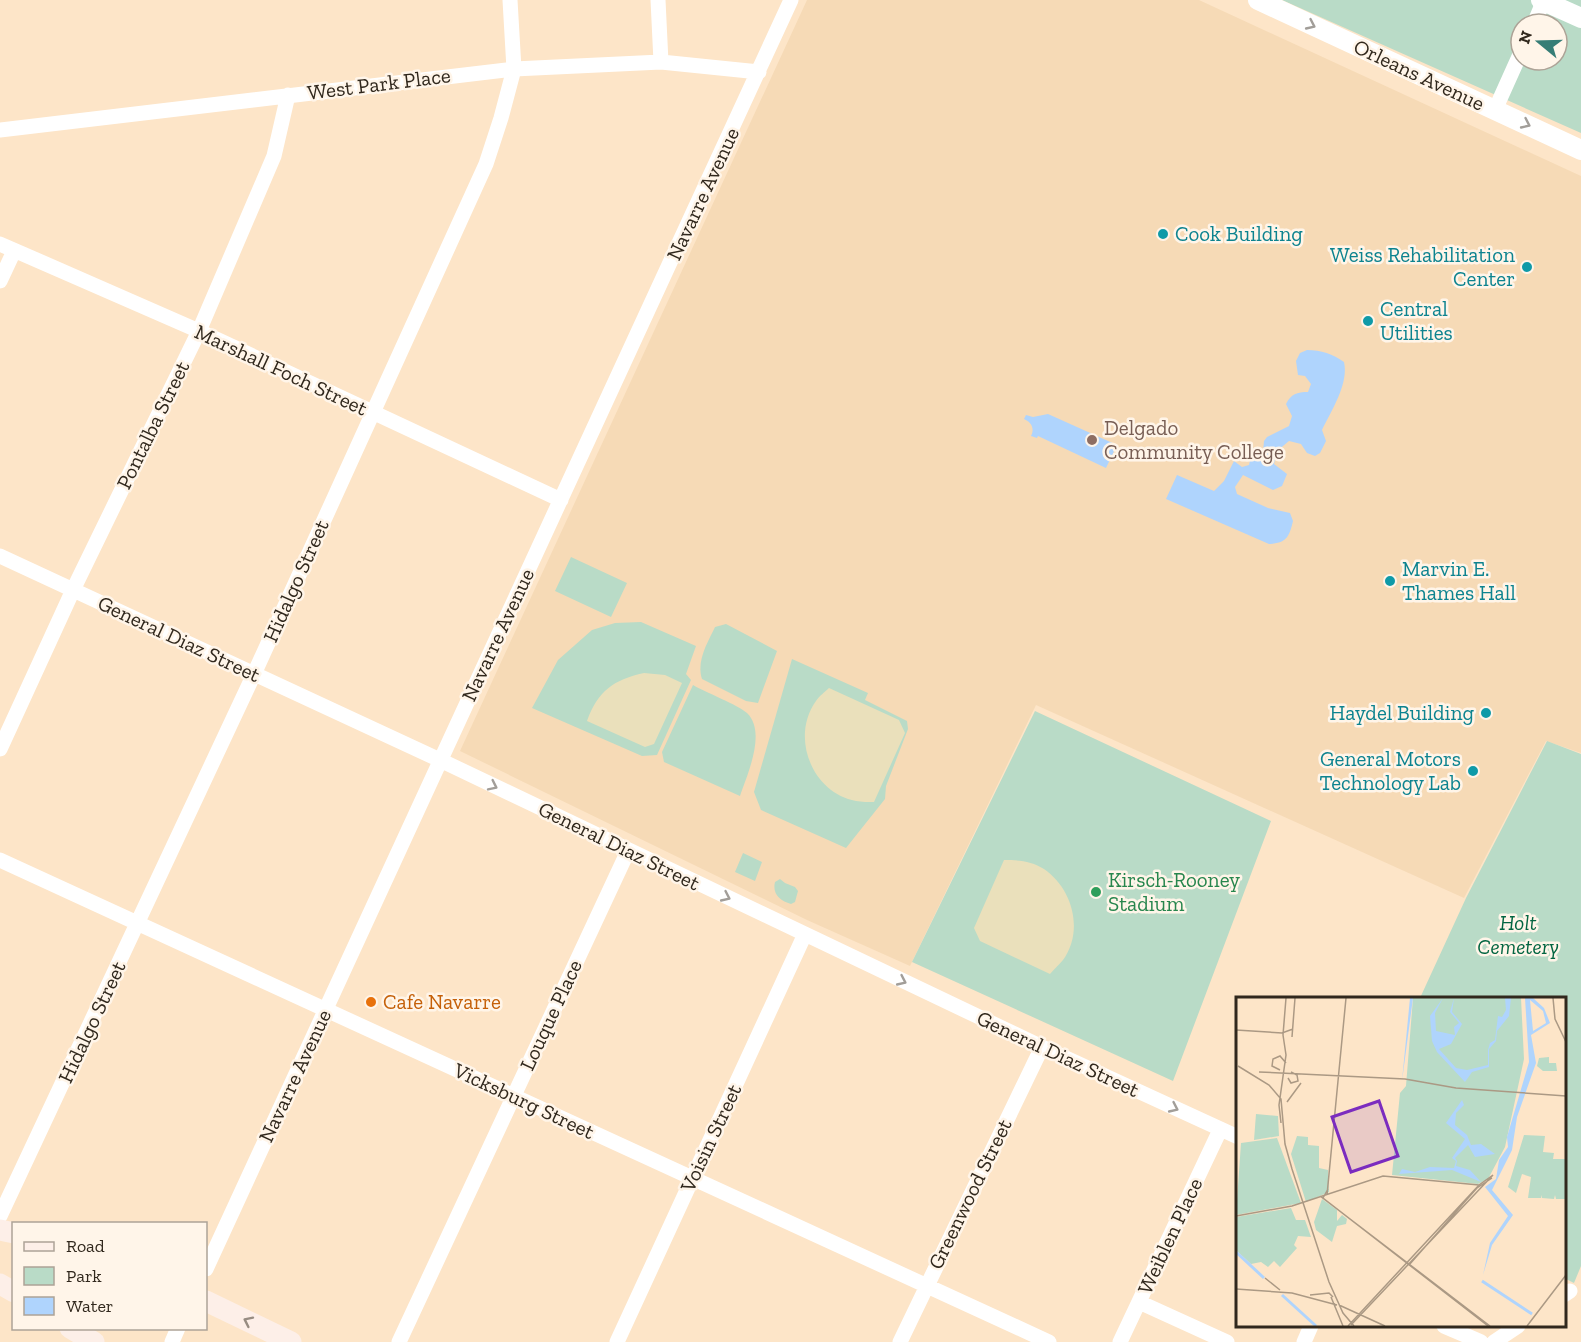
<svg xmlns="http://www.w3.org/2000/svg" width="1581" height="1342" font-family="'Zilla Slab',serif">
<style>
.built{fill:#f6dab6}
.green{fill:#b9dbc7;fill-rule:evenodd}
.sand{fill:#eae0bb}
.water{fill:#afd4fd}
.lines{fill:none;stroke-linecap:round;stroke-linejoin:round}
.minor{stroke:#fff;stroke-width:15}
.tertiary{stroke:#fff;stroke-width:20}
.secondary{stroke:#fdefe8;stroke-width:21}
.oneway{stroke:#a29e99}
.oneway2{stroke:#978c82}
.culture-dot{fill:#0f9aa8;stroke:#fff5e9;stroke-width:2}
.education-dot{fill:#8d6e63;stroke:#fff5e9;stroke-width:2}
.leisure-dot{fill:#2e9e5b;stroke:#fff5e9;stroke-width:2}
.food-dot{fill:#e8710a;stroke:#fff5e9;stroke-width:2}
.labels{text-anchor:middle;stroke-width:5;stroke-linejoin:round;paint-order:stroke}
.street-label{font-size:21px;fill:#31281d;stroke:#fff5e9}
.culture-label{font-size:21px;fill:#0d838f;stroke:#fff5e9;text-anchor:start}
.education-label{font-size:21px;fill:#785e54;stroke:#fff5e9;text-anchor:start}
.leisure-label{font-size:21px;fill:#27864d;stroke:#fff5e9;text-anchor:start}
.park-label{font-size:21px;font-style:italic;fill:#026541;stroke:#fff5e9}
.food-label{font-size:21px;fill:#c56008;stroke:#fff5e9;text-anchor:start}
.inset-river{fill:none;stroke:#afd4fd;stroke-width:3}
.inset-road{fill:none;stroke:#ab9984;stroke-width:1.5}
.view{fill:#7b2cbf;fill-opacity:0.15;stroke:#7b2cbf;stroke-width:3}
.inset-edge{fill:none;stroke:#31281d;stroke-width:3}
</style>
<rect width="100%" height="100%" fill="#fde5c8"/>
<path class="built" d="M807 0H1199L1581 176V753L1546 741 1464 898 1036 705 910 966 807 920 460 751Z"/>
<path class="green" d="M1282 0H1581V133ZM1521 24H1557V60H1521Z
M571 557 627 583 611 617 555 591Z
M641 622 696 646 686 674 691 680 657 755 642 756 532 708 558 660 592 630 615 623Z
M726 624 777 651 758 703 746 701 702 679C696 661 708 642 715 627Z
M792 659 868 693 865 700 907 721 908 729 886 786 885 799 846 848 761 810 754 792Z
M693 685C705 692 738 705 747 713 767 732 747 775 740 796L664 762 662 752Z
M1035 711 1271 821 1173 1081 912 962Z
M1547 741 1581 754V1266L1574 1283 1564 1278V998H1420L1466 898Z
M743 853 762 862 755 881 735 872Z
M780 879 785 883 795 887 798 891 795 902 791 904C780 901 772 894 775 882Z"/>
<path class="sand" d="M644 673 665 675 682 683 654 744 645 747 587 721C598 691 613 680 644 673Z
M829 688 899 720 905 733 874 802C868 802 862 802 856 801 812 793 790 737 816 701 819 696 825 692 829 688Z
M1004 860C1018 860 1032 861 1044 869 1073 889 1084 931 1063 960 1059 965 1054 969 1050 974L980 941 974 928Z"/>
<path class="water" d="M1307 350C1321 350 1333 354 1344 362 1349 384 1331 411 1322 430L1326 441 1320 453 1315 456 1307 453 1301 444 1289 441 1277 451 1274 464 1287 474 1282 486 1273 490 1243 475 1235 487 1237 494 1268 508 1290 513 1293 521C1289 538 1286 543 1269 544L1166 499 1177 475 1214 491 1224 481 1234 461 1242 467 1249 465 1253 448 1263 452 1264 441 1267 437 1289 426 1292 416 1286 404C1291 394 1297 392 1308 392L1311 384 1305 376 1298 375 1296 361 1300 353Z
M1048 414 1117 445 1106 468 1038 436 1037 438 1031 436C1035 428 1031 422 1024 419L1026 415 1033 417Z"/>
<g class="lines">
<path class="minor" d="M658 0 661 62
M1534 24 1544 0
M1495 110 1521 52
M0 130 514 69 661 62 759 72
M0 244 199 331 561 500
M0 281 14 251
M0 556 440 760 1042 1047 1238 1137
M0 749 73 590 199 331 274 156 288 95
M0 860 1049 1342
M0 1216 254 674 486 164 501 118 514 69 510 0
M206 1269 791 0
M1564 1295 1570 1291
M1139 1302 1227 1342
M1444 1326 1481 1342
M172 1342 178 1328
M399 1342 628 851
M617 1342 805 934
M900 1342 1042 1047
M1120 1342 1220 1130
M1304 1342 1311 1326
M1494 1342 1518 1326"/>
<path class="tertiary" d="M1258 0 1581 150
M1541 0 1581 18"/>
<path class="secondary" d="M0 1230 14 1233
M0 1284 14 1292
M206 1301 291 1342
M70 1328 94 1342"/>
</g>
<defs><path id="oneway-chevron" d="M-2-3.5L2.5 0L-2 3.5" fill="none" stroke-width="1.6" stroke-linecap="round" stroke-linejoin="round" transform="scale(1.5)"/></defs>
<g class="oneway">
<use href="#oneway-chevron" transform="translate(1311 25) rotate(25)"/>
<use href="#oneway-chevron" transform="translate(1526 124) rotate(25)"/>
<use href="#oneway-chevron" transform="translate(493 786) rotate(26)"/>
<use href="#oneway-chevron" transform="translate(726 897) rotate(25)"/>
<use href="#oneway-chevron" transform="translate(902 981) rotate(25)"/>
<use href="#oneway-chevron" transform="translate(1174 1108) rotate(25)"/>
</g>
<use class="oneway2" href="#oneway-chevron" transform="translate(248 1321) rotate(-154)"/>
<g class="culture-dot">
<circle cx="1163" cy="234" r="6"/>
<circle cx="1527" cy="267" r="6"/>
<circle cx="1368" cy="321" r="6"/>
<circle cx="1390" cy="581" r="6"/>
<circle cx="1486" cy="713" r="6"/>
<circle cx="1473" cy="771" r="6"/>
</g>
<circle class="education-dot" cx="1092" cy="440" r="6"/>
<circle class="leisure-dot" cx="1096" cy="892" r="6"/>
<circle class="food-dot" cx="371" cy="1002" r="6"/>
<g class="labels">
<g class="street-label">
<text transform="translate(1419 75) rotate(25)" y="7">Orleans Avenue</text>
<text transform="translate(379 84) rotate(-7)" y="7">West Park Place</text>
<text transform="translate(703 194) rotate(-65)" y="7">Navarre Avenue</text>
<text transform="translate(281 370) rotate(25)" y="7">Marshall Foch Street</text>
<text transform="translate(153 425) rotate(-64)" y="7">Pontalba Street</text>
<text transform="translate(296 581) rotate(-66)" y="7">Hidalgo Street</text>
<text transform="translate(498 635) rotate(-65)" y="7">Navarre Avenue</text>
<text transform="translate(179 639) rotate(25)" y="7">General Diaz Street</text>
<text transform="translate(619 846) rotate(26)" y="7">General Diaz Street</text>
<text transform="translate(551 1015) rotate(-65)" y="7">Louque Place</text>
<text transform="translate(92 1022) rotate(-65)" y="7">Hidalgo Street</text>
<text transform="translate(1058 1054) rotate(25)" y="7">General Diaz Street</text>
<text transform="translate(295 1076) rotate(-65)" y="7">Navarre Avenue</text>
<text transform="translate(524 1101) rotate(25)" y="7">Vicksburg Street</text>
<text transform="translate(711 1138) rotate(-65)" y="7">Voisin Street</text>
<text transform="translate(970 1194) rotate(-64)" y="7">Greenwood Street</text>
<text transform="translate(1170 1236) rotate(-65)" y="7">Weiblen Place</text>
</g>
<g class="culture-label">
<text x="1175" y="241">Cook Building</text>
<text x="1515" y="262" text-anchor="end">Weiss Rehabilitation<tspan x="1515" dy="24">Center</tspan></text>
<text x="1380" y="316">Central<tspan x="1380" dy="24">Utilities</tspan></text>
<text x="1402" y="576">Marvin E.<tspan x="1402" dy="24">Thames Hall</tspan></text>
<text x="1474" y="720" text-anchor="end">Haydel Building</text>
<text x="1461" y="766" text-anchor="end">General Motors<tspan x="1461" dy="24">Technology Lab</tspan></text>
</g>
<g class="education-label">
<text x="1104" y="435">Delgado<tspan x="1104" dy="24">Community College</tspan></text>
</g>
<g class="leisure-label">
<text x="1108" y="887">Kirsch-Rooney<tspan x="1108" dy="24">Stadium</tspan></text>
</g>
<g class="park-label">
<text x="1518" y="930">Holt<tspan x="1518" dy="24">Cemetery</tspan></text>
</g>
<g class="food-label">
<text x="383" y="1009">Cafe Navarre</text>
</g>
</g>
<g transform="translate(1236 997)">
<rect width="330" height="330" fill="#fde5c8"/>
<path d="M177 1H285L288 62 269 150 252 182 242 187 156 178 164 96 170 89ZM313 60V66H320L321 74H307L301 69 303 61ZM20 117 42 119 43 139 18 143ZM288 138 309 139 307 155 318 156 317 162H330V202H320L319 198 318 202 306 201 305 198V201H292L295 180 286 177 280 196 272 190ZM61 139 72 140V148L83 149V171L92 173 93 195 70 205 55 157ZM41 141 65 206 0 218 5 146ZM86 202 101 213V224L106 218 111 222 110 227 101 229 96 245 80 233 78 225ZM55 211 60 223H69L75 240 62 239 58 248 61 251 44 270 38 264 32 270 25 265 15 267 0 253V220Z" fill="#b9dbc7"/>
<path d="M174 1H177L166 84ZM207 1 199 16 200 34 219 38 218 30 223 26 214 15 218 1 216 15 226 27 215 47 203 52 220 71 231 73 252 68V53L254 46 259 43 262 19 266 20 270 13 269 1H275L273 19 261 34 260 44 253 52V70L236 75 229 85 201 55 196 44 194 19ZM289 1H297L308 11 314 26 295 38 300 66 281 120 276 153 256 193 277 218 256 248 247 278 254 246 272 219 249 190 260 182 263 163 272 150 271 140 293 65ZM294 3 307 14 310 26 297 34ZM226 103 228 108 220 116 219 128 231 138 235 148 245 147 259 157 239 160 232 148 219 161 221 164 220 169 234 173 245 185 216 173 163 177 166 172 179 175 194 170 218 171 220 164 216 161 229 142 210 126Z" fill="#afd4fd" fill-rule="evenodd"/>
<path class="inset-river" d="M0 255 28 281M246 284 296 317M46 298 80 329"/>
<path class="inset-road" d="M317 1 319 22 330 45M0 33 46 36 57 32M47 38 50 1M56 40 59 1M2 69 33 88 45 102 49 147 56 172 93 285 107 316 118 329M44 73 36 69 37 62 44 59 50 66M23 75 169 82 220 91 330 99M52 81 55 86 62 84 61 78 55 75M51 105 65 86M45 126 43 108 50 58 47 38M92 192 87 201 252 329M91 198 110 1M84 199 254 329M0 219 56 209 147 179 243 188M173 268 241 191 256 181M29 281 44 293M0 292 56 296 101 308M74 298 93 296 97 300M95 300 107 329M103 308 149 329M112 329 243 188 257 178 115 328M291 329 330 278"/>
<path class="view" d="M143 104 162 159 115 175 96 120Z"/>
<rect width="330" height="330" class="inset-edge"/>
</g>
<rect x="12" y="1222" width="195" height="108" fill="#fff5e9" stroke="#ada397" stroke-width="1.5"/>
<rect x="24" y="1242" width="30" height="9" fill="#fdefe8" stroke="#ada397" stroke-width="1.5"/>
<text x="66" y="1252" font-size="18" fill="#31281d">Road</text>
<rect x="24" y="1267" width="30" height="18" fill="#b9dbc7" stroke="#ada397" stroke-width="1.5"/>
<text x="66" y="1282" font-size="18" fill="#31281d">Park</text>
<rect x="24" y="1297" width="30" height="18" fill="#afd4fd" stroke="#ada397" stroke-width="1.5"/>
<text x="66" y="1312" font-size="18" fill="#31281d">Water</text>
<g transform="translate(1539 42) rotate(289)"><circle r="28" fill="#fff5e9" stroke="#ada397" stroke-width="1.5"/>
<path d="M0-4.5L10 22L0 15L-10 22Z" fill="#367d76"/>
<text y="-9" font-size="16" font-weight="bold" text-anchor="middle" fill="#31281d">N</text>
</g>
</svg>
